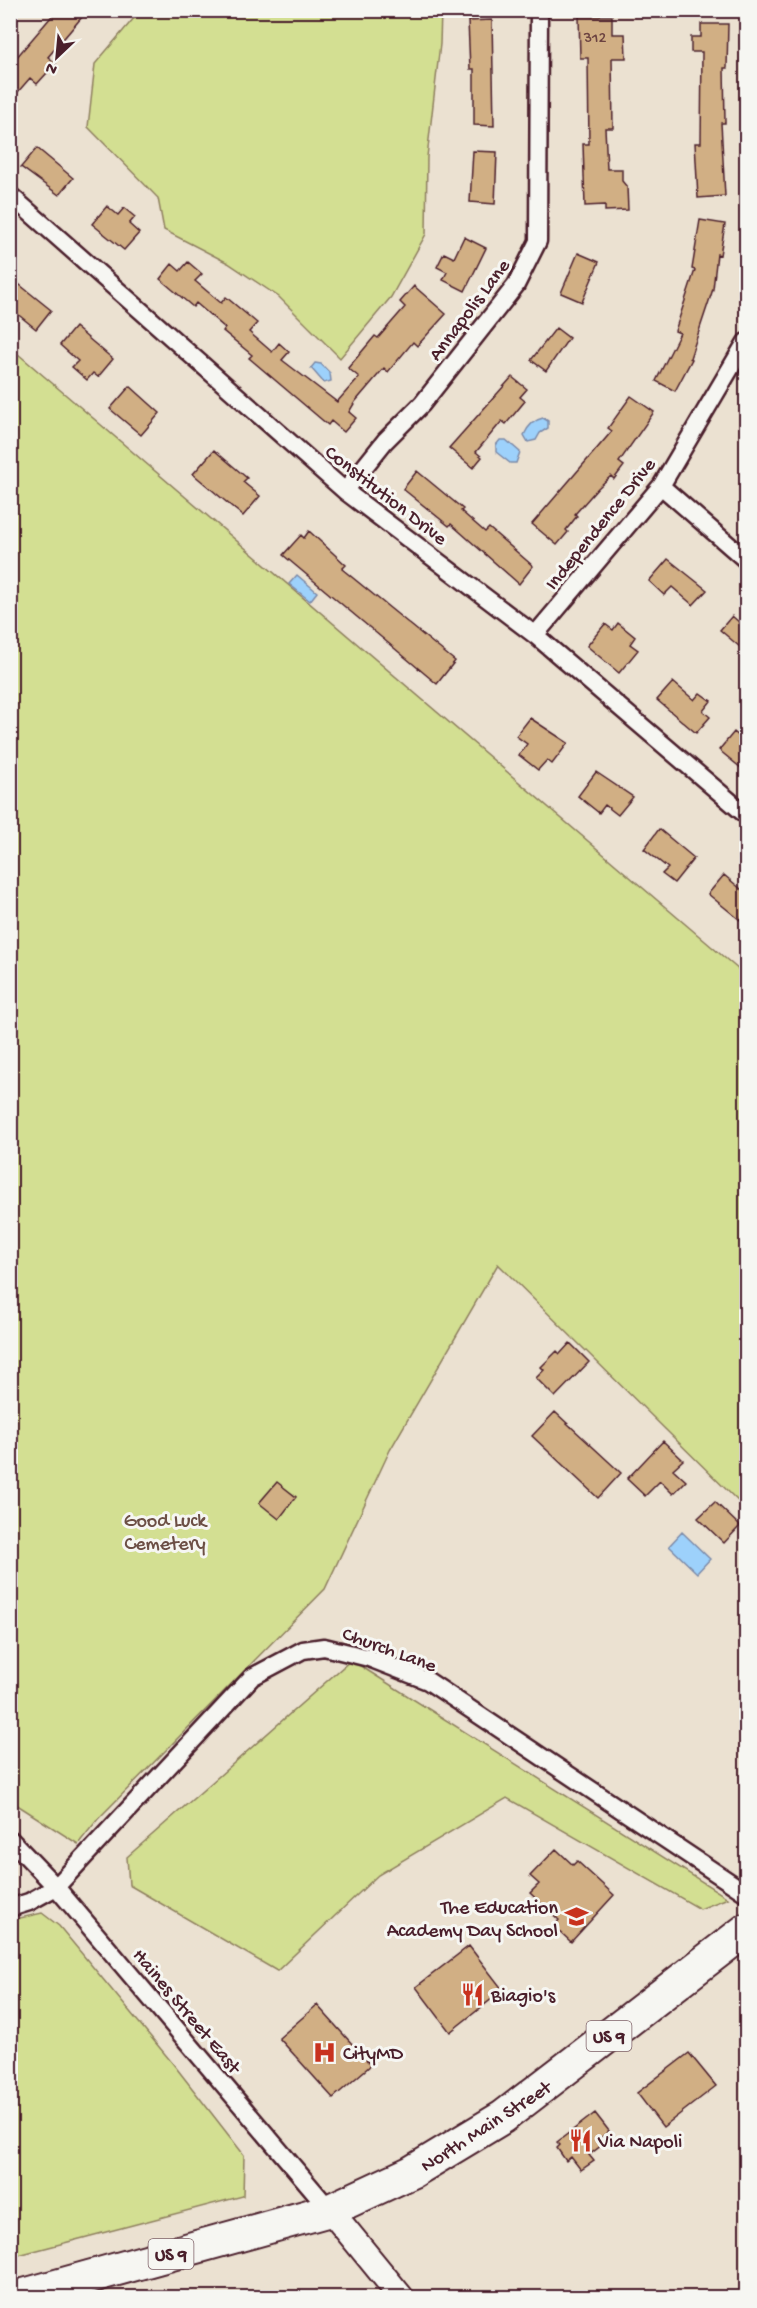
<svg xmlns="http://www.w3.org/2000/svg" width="757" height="2308" font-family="'Gochi Hand',sans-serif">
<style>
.green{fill:#d3df92;stroke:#8e7f5e;stroke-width:1.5}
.water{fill:#9dd1fb;stroke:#7c8aa8;stroke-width:1.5}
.building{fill:#d1af84;stroke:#4a1f2b;stroke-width:1.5}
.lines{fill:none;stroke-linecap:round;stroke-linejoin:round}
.street-casing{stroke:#4a1f2b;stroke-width:21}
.secondary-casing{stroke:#4a1f2b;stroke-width:28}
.highway-casing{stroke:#4a1f2b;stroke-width:36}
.street{stroke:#f6f6f2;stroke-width:16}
.secondary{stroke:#f6f6f2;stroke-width:24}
.highway{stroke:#f6f6f2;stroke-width:32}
.labels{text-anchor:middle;stroke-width:6;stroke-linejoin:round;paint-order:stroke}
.number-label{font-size:16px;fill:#6c4341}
.shield{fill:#f6f6f2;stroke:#7e6067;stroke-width:1.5}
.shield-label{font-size:18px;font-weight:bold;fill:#4a1f2b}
.street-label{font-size:20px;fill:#4a1f2b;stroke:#f6f6f2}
.park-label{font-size:20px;fill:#6c4f45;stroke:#f6f6f2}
.poi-label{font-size:20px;fill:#4a1f2b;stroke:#f6f6f2;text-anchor:start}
</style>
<rect width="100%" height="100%" fill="#ebe1d1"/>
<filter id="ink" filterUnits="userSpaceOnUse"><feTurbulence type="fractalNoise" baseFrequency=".0167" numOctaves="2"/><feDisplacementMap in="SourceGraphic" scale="12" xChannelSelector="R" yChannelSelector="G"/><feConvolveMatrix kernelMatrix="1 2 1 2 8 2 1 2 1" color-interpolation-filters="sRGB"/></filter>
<g filter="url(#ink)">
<path class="green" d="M140 11H441L440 44 427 157 426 234 391 297 340 358 279 297 228 263 164 230 158 198 88 127 95 64Z
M11 348 746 976V1509L498 1264 390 1450 325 1589 98 1819 78 1844 11 1801Z
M351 1660 728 1898 700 1909 507 1798 378 1875 277 1971 129 1885 127 1857Z
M42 1913 59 1926 174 2065 244 2155 243 2196 11 2257V1920Z"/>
<path class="water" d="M315 363 321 364 330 373 331 381 324 383 311 368Z
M543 418 548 421V428L540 433 536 440 528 442 524 435C528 426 533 420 543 418Z
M500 440H506L520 452 516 463H510L496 452V445Z
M297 575 317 592 310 601 289 584Z
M682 1532 710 1559 697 1573 669 1546Z"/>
<path class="building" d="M57 10H88L48 57 56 63 37 84 30 78 10 101V65Z
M579 16H612V34H625L626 58H612L613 128H605L607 169H622V181L627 187 628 210 605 211V205L585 206 583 144H589L588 58H580Z
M492 20 494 126 474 125V69H470L468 21Z
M701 24H728L727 68H724L725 123H721L725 196 698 198 695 143H701L702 52H691V37H701Z
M37 148 73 178 59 195 21 167Z
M473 151 497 152 495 204 470 202Z
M107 206 118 215 124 208 135 217 129 224 139 233 124 250 92 224Z
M700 220 725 224 720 255 717 254 713 289 690 358 692 359 675 391 656 381 680 333 675 331 695 270 692 269Z
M464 237 486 248 465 291 443 280 447 272 437 267 444 253 454 258Z
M578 253 599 262 582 302 561 293Z
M188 262 202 274 195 281 221 303 226 297 257 323 249 332 272 352 279 343 289 352 282 360 337 402 359 377 348 368 375 336 378 338 405 307 400 302 414 286 446 314 417 346 413 342 388 372 384 368 355 402 349 412 356 418 344 432 331 421 328 425 249 358 252 355 223 331 225 328 196 303 193 307 160 279 172 264 180 271Z
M10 277 51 310 36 329 10 308Z
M75 327 113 359 98 377 93 373 87 380 72 367 78 361 60 345Z
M556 328 569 338 546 371 531 360Z
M512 377 527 389 520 397 525 401 506 424 502 421 476 452 482 457 473 468 449 448Z
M130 386 160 413 141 435 110 409Z
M631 396 654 412 619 462 624 466 614 479 611 476 598 488 575 514 577 516 566 530 568 532 557 545 532 524 612 431 608 428Z
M214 450 247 478 243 482 260 496 243 516 193 474Z
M417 471 463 509 461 511 485 532 489 528 533 566 519 584 451 524 449 526 403 489Z
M309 531 346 565 342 569 455 661 437 684 283 555 301 535 304 538Z
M668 559 707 590 693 605 672 587 664 595 649 581Z
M732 616 747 629V653L720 630Z
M618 623 635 637 630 644 638 650 619 673 587 646 605 624 613 630Z
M673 682 694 700 700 693 711 701 703 711 710 717 696 733 657 700Z
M530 718 568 743 552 764 547 760 538 770 519 755 527 744 516 736Z
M734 732 747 743V773L719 750Z
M596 772 633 797 618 815 605 805 599 813 578 796Z
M659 829 694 858 674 883 662 874 668 868 644 849Z
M724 875 747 894V912L740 920 708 894Z
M570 1343 589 1362 555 1397 536 1378 544 1370 541 1367 557 1351 560 1354Z
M555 1412 621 1473 598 1498 532 1436Z
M663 1441 683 1460 673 1469 686 1481 673 1494 660 1481 645 1496 627 1479Z
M277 1482 296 1497 279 1519 259 1503Z
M715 1502 740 1526 724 1543 698 1518Z
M556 1849 573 1865 577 1861 614 1895 571 1942 554 1926 559 1920 530 1893 539 1884 530 1876Z
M469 1946 503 1990 450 2032 416 1987Z
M317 2005 371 2065 333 2098 279 2038Z
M689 2053 716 2086 663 2127 637 2093Z
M595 2113 609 2131 598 2140 602 2145 589 2155 594 2161 581 2170 571 2157 566 2161 557 2148 560 2145 557 2142Z"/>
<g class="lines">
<defs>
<path id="street" d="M10 195 345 491 535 635 746 815
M661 486 746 560
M345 491 385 441 422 404 516 285 538 241 539 10
M535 635 661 486 746 342
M10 1839 56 1887 330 2210
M10 1908 29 1902 56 1887 252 1677 303 1650 324 1647 369 1658 428 1681 746 1893"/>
<path id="secondary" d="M330 2210 402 2298"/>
<path id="highway" d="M13 2298 330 2210 412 2172 503 2117 746 1930"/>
</defs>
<use href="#street" class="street-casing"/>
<use href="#secondary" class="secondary-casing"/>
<use href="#highway" class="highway-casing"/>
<use href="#street" class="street"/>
<use href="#secondary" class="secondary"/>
<use href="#highway" class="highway"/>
</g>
</g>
<defs>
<symbol id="school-bare" viewBox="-9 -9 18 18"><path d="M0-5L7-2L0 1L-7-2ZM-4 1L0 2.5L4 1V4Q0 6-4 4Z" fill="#c8321e" stroke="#f6f6f2" stroke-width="2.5" paint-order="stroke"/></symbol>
<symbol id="restaurant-bare" viewBox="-9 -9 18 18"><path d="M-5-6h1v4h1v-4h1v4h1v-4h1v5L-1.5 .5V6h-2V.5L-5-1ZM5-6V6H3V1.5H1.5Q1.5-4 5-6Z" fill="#c8321e" stroke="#f6f6f2" stroke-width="2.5" paint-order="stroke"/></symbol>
<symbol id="hospital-bare" viewBox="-9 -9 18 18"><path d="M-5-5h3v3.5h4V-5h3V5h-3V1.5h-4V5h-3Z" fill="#c8321e" stroke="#f6f6f2" stroke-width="2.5" paint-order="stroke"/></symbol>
</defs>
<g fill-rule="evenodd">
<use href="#school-bare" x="560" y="1900" width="33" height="33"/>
<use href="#restaurant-bare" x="456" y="1978" width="33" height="33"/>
<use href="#hospital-bare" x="308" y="2036" width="33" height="33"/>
<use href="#restaurant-bare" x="564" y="2124" width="33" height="33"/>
</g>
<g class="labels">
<g class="number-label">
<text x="595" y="42">312</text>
</g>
<g class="shield">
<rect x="586.5" y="2021" width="45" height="30" rx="4.5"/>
<rect x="148.5" y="2239" width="45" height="30" rx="4.5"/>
</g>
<g class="shield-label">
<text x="609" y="2042">US 9</text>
<text x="171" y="2260">US 9</text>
</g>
<g class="street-label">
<text transform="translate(468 309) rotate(-53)" y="7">Annapolis Lane</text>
<text transform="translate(387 494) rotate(38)" y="7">Constitution Drive</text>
<text transform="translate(599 523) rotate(-51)" y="7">Independence Drive</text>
<text transform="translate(390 1648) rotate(20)" y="7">Church Lane</text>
<text transform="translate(188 2010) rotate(50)" y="7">Haines Street East</text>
<text transform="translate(485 2125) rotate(-33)" y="7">North Main Street</text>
</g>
<g class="park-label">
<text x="165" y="1526">Good Luck<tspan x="165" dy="23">Cemetery</tspan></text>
</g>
<g class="poi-label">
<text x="558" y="1913" text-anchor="end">The Education<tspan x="558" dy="23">Academy Day School</tspan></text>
<text x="491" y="2001">Biagio's</text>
<text x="343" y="2059">CityMD</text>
<text x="598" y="2147">Via Napoli</text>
</g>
</g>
<rect width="757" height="2308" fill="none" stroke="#f6f6f2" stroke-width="36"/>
<rect x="18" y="18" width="721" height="2272" fill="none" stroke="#4a1f2b" stroke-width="2" filter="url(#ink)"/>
<g transform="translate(57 57) rotate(206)" stroke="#f6f6f2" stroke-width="4.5" paint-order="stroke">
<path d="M0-4.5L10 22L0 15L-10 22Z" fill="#4a1f2b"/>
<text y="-9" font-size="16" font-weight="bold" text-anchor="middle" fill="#4a1f2b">N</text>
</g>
</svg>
